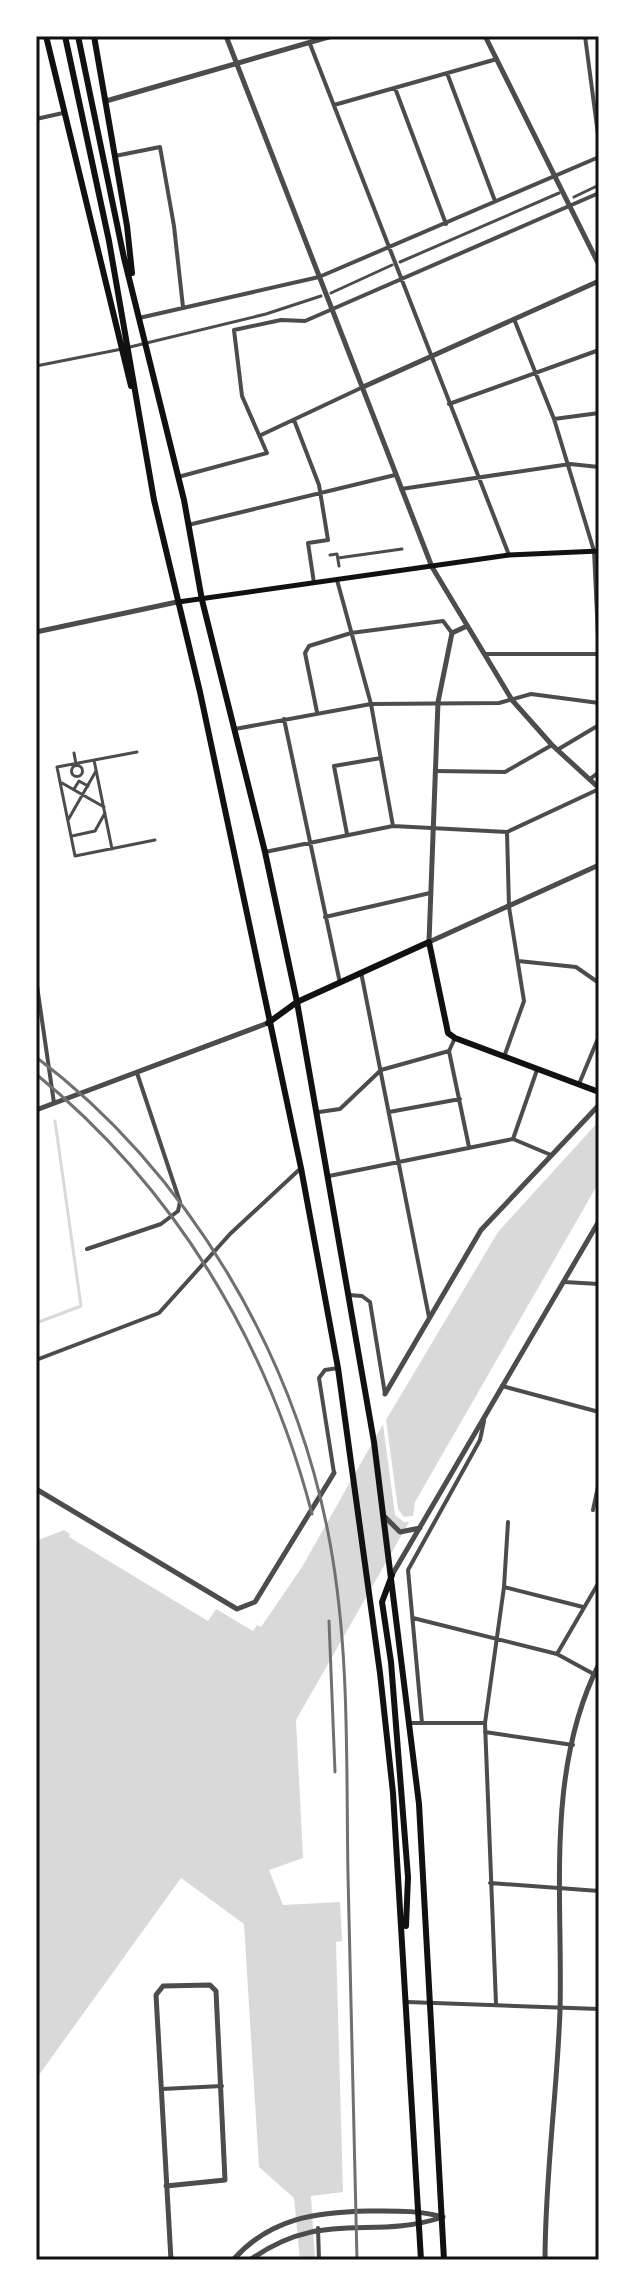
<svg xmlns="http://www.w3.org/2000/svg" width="635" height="2296" font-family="'Golos Text',sans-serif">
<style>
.water{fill:#d9d9d9}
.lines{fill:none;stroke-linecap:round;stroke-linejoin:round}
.stream{stroke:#d9d9d9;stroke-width:3}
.pedestrian{stroke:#4c4c4c;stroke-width:3}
.minor{stroke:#4c4c4c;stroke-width:4}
.tertiary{stroke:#4c4c4c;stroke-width:5}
.secondary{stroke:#111;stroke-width:5}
.primary{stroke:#111;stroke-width:6}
.trunk{stroke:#111;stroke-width:6}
.rail{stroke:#707070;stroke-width:3}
.neatline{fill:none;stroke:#111;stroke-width:3}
</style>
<rect width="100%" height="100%" fill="#fff"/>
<path class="water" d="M599 1121V1182L415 1502 413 1516 404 1517 398 1509 386 1420 498 1232Z
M383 1424 395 1515 404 1522H409L296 1720 303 1858 269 1870 283 1905 340 1902 342 1941 336 1942 343 2192 311 2196 315 2260H300L294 2198 259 2167 244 1924 181 1878 36 2079V1541L64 1530 70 1534 69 1537 208 1621 216 1609 253 1631 257 1625 261 1627 302 1567Z"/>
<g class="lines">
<path class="stream" d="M36 1323 81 1306 55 1121"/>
<path class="pedestrian" d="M574 197 599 185
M400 262 559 193
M331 293 392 265
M130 347 266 314 321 296
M36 366 122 349
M330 555 337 554 339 566
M338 558 402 549
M137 752 57 767 75 856 155 840
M74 753 76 764
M94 760 112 849
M71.5 771a5.5 5.5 0 1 1 11 0a5.5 5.5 0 1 1-11 0Z
M62 783 104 807
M74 789 79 781 88 786
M68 820 96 771
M72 836 95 831 105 813"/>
<path class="minor" d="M585 36 599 142
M310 44 509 555
M447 73 495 201
M395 88 446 224
M334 105 497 59
M36 119 63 113
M115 156 160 147 174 226 183 307
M139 318 319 277 599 157
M514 319 554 419 594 551 599 657
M449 404 599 350
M554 419 599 413
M294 420 319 485 328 540 308 543 314 583
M261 435 363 387
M178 477 267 453 242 396 234 330 281 320 305 321 599 193
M401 489 570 464 599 467
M188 525 395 475
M337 580 371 704 393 826
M485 654H599
M317 712 305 653 309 646 351 633 443 621 452 633
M284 719 340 983
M235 729 371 704 499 703 531 694 599 703
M557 750 599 725
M435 771 505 772 552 745
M590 779 599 772
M347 834 334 766 381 758
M265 852 393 826 507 832 599 789
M325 917 430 893
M518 961 576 967 599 983
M361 972 429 1317
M36 979 54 1103
M455 1038 449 1051 469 1147
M504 1057 524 1001 509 907 507 832
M579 1084 599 1036
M319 1112 340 1109 381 1070 449 1051
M389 1112 460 1099
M513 1139 537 1070
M329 1176 513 1139 551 1155
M87 1249 161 1224 178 1211 180 1202 137 1073
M564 1282 599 1284
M349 1295 362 1296 370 1302 385 1394
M36 1360 159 1313 230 1234 301 1168
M502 1386 599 1412
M334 1473 319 1378 325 1370 338 1368
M593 1510 599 1482
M504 1587 583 1607
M413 1618 557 1654 599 1677
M557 1654 599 1582
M411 1723H485
M422 1723 408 1570 480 1440 484 1421
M485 1732 573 1745
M490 1883 599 1891
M407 2002 599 2009
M496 2004 485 1723 504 1587 508 1522
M162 2089 222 2086
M318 2228 319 2260"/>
<path class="tertiary" d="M226 36 432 567 512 700 552 745 599 788
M485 36 599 265
M106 101 332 36
M363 387 599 281
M467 626 452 633 438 702 429 942 599 865
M36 632 177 602
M36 1110 268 1023
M385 1394 481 1230 599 1105
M36 1489 237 1609 255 1602 334 1473
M385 1517 400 1532 420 1528
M392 1575 599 1221
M166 2186 225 2180 216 1991 210 1985 163 1986 156 1995 171 2260
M233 2260C270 2218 316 2212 369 2211 395 2211 418 2210 443 2217
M250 2260C322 2208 371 2241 443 2217
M545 2260C545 2177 557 2094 560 2011 563 1896 545 1771 599 1664"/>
<path class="secondary" d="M178 602 509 555 599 551"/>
<path class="primary" d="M268 1023 297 1002 429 942 448 1033 455 1038 599 1092"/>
<path class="trunk" d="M46 36 131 386
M65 36 109 241 154 500 200 692 301 1168 338 1368 380 1673 393 1793 421 2260
M78 36 124 258 184 500 202 600 265 852 297 1002 374 1442 419 1804 444 2260
M94 36 127 226 132 273
M392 1575 382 1602 391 1662 408 1877 406 1926"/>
<path class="rail" d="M36 1057C189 1173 296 1356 330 1543 350 1652 346 1765 348 1875 351 2003 354 2132 357 2260
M36 1074C175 1188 267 1341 312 1514
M329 1621 335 1772"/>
</g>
<rect width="635" height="2296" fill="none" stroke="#ffffff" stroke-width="76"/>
<rect x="38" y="38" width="559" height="2220" class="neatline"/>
</svg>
